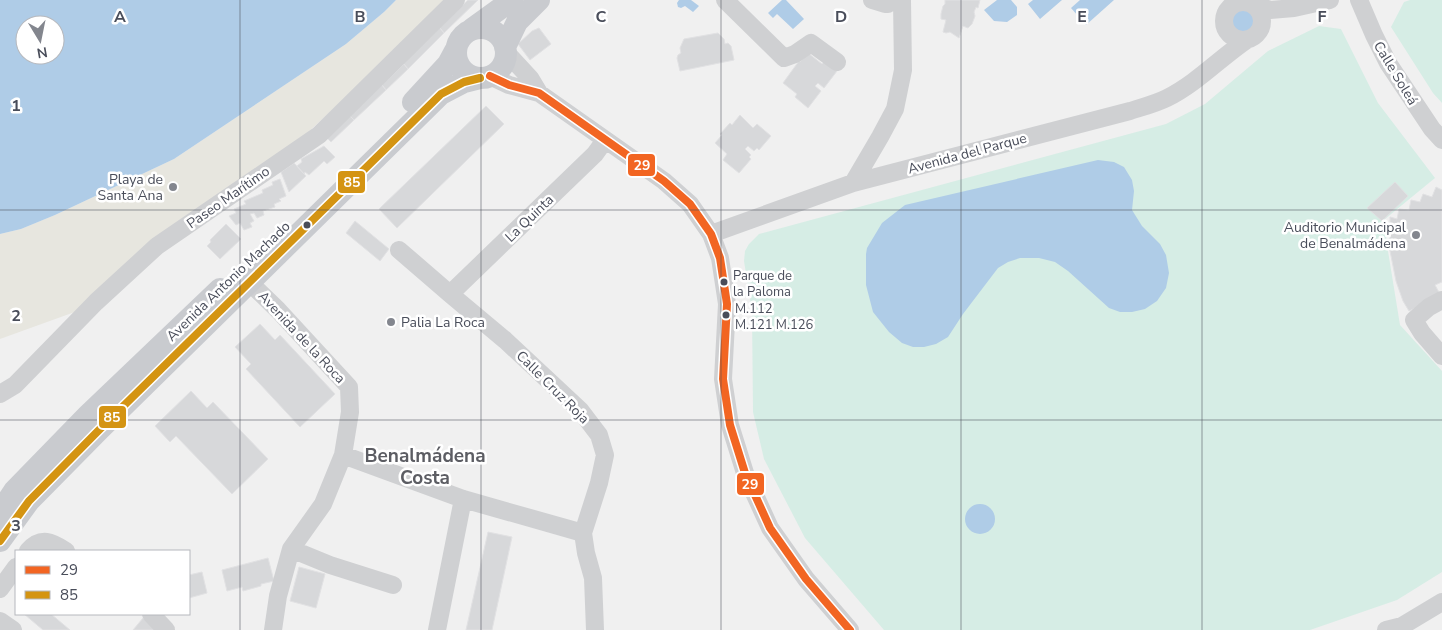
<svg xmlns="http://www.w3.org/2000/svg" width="1442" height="630" font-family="'Nunito Sans',sans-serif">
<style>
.green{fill:#d6ede5}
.sand{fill:#e7e6df}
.water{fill:#afcce7;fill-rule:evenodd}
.building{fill:#d7d8da;stroke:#e1e1e3}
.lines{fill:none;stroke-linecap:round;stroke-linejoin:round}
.minor{stroke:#cfd0d2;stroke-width:18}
.major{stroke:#c9cbcf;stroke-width:22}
.bus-1-casing{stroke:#fff;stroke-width:11}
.bus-2-casing{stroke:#fff;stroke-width:11}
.bus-1{stroke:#f26522;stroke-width:8}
.bus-2{stroke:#d49412;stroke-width:8}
.grid{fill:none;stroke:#494d5a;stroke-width:1;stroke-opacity:0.55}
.poi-dot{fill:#83868e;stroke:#fff;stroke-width:2}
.bus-dot{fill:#494d5a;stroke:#fff;stroke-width:2}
.labels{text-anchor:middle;stroke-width:5;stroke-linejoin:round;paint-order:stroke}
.bus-label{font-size:13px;fill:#494d5a;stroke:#fff;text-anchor:start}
.street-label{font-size:14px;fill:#494d5a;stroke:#fff}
.poi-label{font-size:14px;fill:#494d5a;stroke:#fff;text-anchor:end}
.district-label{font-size:19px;font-weight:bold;fill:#5c5d63;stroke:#fff}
.grid-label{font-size:16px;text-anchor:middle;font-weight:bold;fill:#494d5a;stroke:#fff;stroke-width:5;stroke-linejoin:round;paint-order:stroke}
.line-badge{stroke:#fff;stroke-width:2}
.badge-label{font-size:14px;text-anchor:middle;font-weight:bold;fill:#fff}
</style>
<rect width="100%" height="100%" fill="#f0f0f0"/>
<path class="green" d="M1410 0H1442V103L1433 93 1391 27 1404 2Z
M1319 26 1341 29 1378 103 1435 178 1385 219 1387 245 1400 325 1442 371V572L1397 600 1310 630H884L805 538 764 459 753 412 752 312 744 261 745 251 749 244 759 234 1166 124 1205 104 1268 51Z"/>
<path class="sand" d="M396 0H449L436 14 291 148 83 309 0 339V234L21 229 55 215 174 159 346 44 384 12Z"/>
<path class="water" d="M0 0H396L384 12 346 44 174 159 55 215 21 229 0 234ZM25 25H55V55H25Z
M679 0H691L699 6 693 12 685 6 681 8 678 7 677 3Z
M782 0H786L804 19 793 29 777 14 773 18 768 13Z
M997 0H1011L1017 7V15L1007 22 994 21 984 10Z
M1033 0H1062L1040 19 1028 4Z
M1080 0H1114L1086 25 1071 8Z
M1227 21a15 15 0 1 1 30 0a15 15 0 1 1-30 0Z
M1098 160 1114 162 1124 167 1132 180 1134 191 1132 210 1142 226 1160 244 1166 255 1169 273 1166 288 1157 301 1145 309 1132 312H1120L1109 308 1068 271 1055 262 1039 258H1020L1008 262 998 268 963 314 948 337 936 344 924 347H913L902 343 889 332 873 312 866 285V254L867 248 882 223 905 205Z
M965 519a15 15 0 1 1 30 0a15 15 0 1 1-30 0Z"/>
<path class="building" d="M468 0H478L444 33 440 28Z
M945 0H980L978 8 976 7 974 12 975 16 972 24 968 28 963 26 959 38 950 32 946 33 943 32 946 20 941 19V14L943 6 945 4Z
M440 28 444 33 408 69 403 63Z
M539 28 551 44 530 60 518 44 532 31Z
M718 33 724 39 725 44 728 43 731 46 734 60 680 71 677 58 678 55 681 53 680 48 684 39Z
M808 53 822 64 825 61 837 71 824 88 818 83 815 86 821 91 808 108 795 97 797 94 783 83 799 61 800 62Z
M404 64 408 69 386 90 382 85Z
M382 85 386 90 354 120 349 115Z
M486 106 504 124 397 228 379 209Z
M349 115 354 120 331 142 326 137Z
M740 115 753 128 757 124 771 136 759 150 757 148 754 151 748 146 745 149 751 155 749 157 751 159 739 173 723 160 727 154 715 143 722 135 720 134 730 123 732 125Z
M324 146 335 157 327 164 324 161 309 175 305 172 304 174 297 166 302 162 301 159Z
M294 163 306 176 289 192 281 172Z
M280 179 286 196 279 199 281 201 274 204 275 207 263 211 264 215 257 218 254 213 250 214 254 221 250 223 252 227 244 230 240 223 236 225 229 216 236 213 234 209 246 204 244 201 263 193 262 190 273 185 272 182Z
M1395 182 1408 196 1382 221 1367 208Z
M1436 187 1442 190V282L1435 285 1441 296 1409 311 1403 301 1396 281 1390 251V217L1397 219 1399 209 1409 210 1411 200 1420 202 1423 194 1432 197Z
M355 221 389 249 380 261 346 233Z
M226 224 241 239 220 259 207 246 211 242 210 240Z
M260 324 275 340 280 335 335 394 300 427 246 369 251 364 235 347Z
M191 391 207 408 213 402 268 459 232 494 176 436 170 442 155 426Z
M488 532 512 537 492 630H466Z
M268 558 274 581 261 584V586L243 591 242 587 227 591 222 570Z
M299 567 325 574 316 608 290 601Z
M202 572 207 593 189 598V575Z
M24 614H51L70 630H43Z
M143 618 157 630H133Z"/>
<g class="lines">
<path class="minor" d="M725 0 784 58 795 54 811 43 837 62
M872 0 885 4H888L889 0
M1359 0 1374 35 1388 63 1432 129 1442 140
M1224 21a19 19 0 1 1 38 0a19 19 0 1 1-38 0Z
M1251 3 1270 10 1294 8 1330 0
M506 52 530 78 539 93
M490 76 509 85 539 93 664 181 690 204 711 234 720 258 727 304 723 379 730 425 745 473 770 528 806 579 850 630
M853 183 880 137 895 109 903 70 902 0
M711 234 853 183 1130 111C1142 107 1155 104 1167 98 1197 83 1220 58 1248 39
M399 250 450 294 505 340 580 410 599 435 605 455 599 483 583 533 586 553 593 578 595 630
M249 282 278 310 349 387 350 412 343 455 323 504 291 549 278 596 273 630
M450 294 595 154 605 140
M1442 300 1429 307 1414 320 1422 333 1442 356
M0 394 15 385 96 302 157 246 319 135 456 0
M343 455 463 499 583 533
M291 549 330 565 393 585
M28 551C41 536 52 542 66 551
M0 589 16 567
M151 614 166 630
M0 621 13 630
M437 630 463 499
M1386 630 1402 626 1442 602"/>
<path class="major" d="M456 53a25 25 0 1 1 50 0a25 25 0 1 1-50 0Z
M472 29 512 0
M505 47 517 22 539 0
M413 102 448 64 455 51
M0 512 14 491 88 415 220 289
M0 541 29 501 100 429 441 94 464 82 480 78"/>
<defs>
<path id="bus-1" d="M490 76 509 85 539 93 664 181 690 204 711 234 720 258 727 304 723 379 730 425 745 473 770 528 806 579 850 630"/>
<path id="bus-2" d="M0 541 29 501 100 429 441 94 464 82 480 78"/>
</defs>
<use href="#bus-1" class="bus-1-casing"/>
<use href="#bus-2" class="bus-2-casing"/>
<use href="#bus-1" class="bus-1"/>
<use href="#bus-2" class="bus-2"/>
</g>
<path class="grid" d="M240 0V630M481 0V630M721 0V630M961 0V630M1202 0V630M0 210H1442M0 420H1442"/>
<g class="poi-dot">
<circle cx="173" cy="187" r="5"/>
<circle cx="1416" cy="235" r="5"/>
<circle cx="391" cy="322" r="5"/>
</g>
<g class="bus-dot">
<circle cx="307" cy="225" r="4.5"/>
<circle cx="724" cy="282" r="4.5"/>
<circle cx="726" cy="315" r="4.5"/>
</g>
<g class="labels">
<g class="bus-label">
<text x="733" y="280">Parque de<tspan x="733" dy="16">la Paloma</tspan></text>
<text x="735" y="313">M.112<tspan x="735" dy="16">M.121 M.126</tspan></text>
</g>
<g class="street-label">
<text transform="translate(1396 73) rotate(59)" y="5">Calle Soleá</text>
<text transform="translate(967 153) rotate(-15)" y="5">Avenida del Parque</text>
<text transform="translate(228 197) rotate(-35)" y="5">Paseo Marítimo</text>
<text transform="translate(529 218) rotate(-44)" y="5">La Quinta</text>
<text transform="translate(228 281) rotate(-44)" y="5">Avenida Antonio Machado</text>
<text transform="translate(302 337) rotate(47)" y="5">Avenida de la Roca</text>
<text transform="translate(553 387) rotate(45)" y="5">Calle Cruz Roja</text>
</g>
<g class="poi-label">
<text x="163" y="184">Playa de<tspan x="163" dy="16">Santa Ana</tspan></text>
<text x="1406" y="232">Auditorio Municipal<tspan x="1406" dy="16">de Benalmádena</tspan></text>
<text x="401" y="327" text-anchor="start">Palia La Roca</text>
</g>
<g class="district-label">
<text x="425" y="462">Benalmádena<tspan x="425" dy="22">Costa</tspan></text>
</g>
</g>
<g class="grid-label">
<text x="120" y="22">A</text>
<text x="360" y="22">B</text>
<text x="601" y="22">C</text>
<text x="841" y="22">D</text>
<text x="1082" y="22">E</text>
<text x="1322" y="22">F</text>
<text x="16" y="111">1</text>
<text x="16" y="321">2</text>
<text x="16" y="531">3</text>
</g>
<g class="line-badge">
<rect x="627" y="153" width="29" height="24" rx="5" fill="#f26522"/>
<rect x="337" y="170" width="29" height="24" rx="5" fill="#d49412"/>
<rect x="98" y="405" width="29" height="24" rx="5" fill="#d49412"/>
<rect x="736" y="472" width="29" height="24" rx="5" fill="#f26522"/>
</g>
<g class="badge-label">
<text x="642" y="170">29</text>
<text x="352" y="187">85</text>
<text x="112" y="422">85</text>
<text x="750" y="489">29</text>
</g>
<rect x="15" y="550" width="175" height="65" fill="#ffffff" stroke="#b6b8bd"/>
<rect x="25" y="566" width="25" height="8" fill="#f26522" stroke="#b6b8bd"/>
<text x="60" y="575" font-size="15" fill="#494d5a">29</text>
<rect x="25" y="591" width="25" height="8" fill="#d49412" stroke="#b6b8bd"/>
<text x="60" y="600" font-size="15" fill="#494d5a">85</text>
<g transform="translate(40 40) rotate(170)"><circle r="24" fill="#ffffff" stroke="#b6b8bd"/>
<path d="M0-4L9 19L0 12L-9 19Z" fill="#83868e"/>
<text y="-8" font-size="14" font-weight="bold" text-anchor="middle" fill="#494d5a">N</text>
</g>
</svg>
